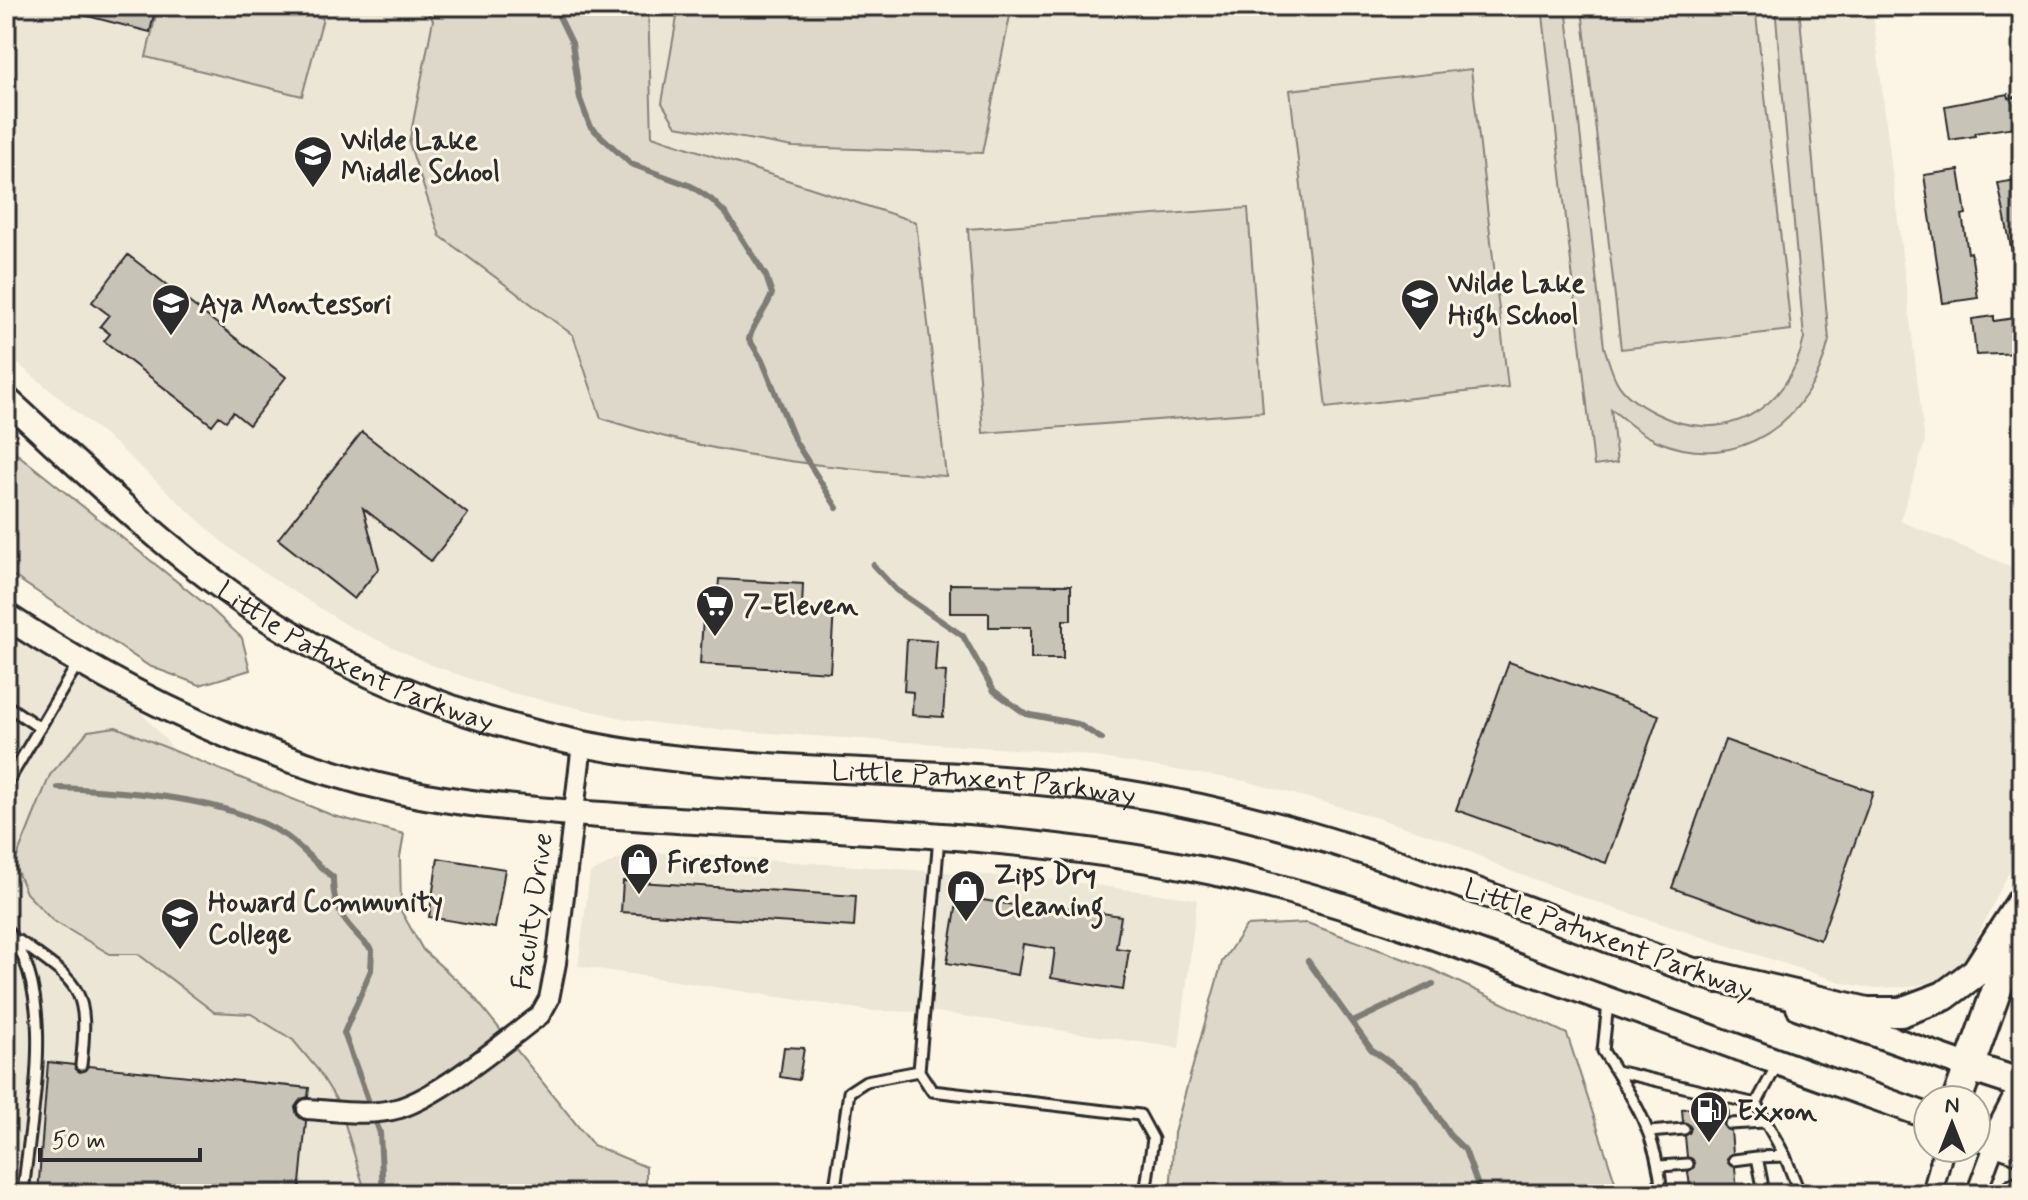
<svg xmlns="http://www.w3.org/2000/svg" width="2028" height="1200" font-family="Mynerve,sans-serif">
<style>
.built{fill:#ece6d7}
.green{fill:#ded8ca;stroke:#84827a;stroke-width:2}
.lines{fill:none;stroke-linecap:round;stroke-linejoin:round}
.stream{stroke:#7d7b74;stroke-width:6}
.building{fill:#c8c3b7;stroke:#2b2b2b;stroke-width:2}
.service-casing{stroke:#2b2b2b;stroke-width:15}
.minor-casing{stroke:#2b2b2b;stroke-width:24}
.secondary-casing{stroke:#2b2b2b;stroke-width:30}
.primary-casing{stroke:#2b2b2b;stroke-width:34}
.service{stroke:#fcf5e5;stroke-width:9}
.minor{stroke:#fcf5e5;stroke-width:18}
.secondary{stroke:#fcf5e5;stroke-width:24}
.primary{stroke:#fcf5e5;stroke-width:28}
.labels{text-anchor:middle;stroke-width:6;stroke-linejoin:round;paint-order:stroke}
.poi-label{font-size:28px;font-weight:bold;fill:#2b2b2b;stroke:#fcf5e5;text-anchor:start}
.street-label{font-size:28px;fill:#2b2b2b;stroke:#fcf5e5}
</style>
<rect width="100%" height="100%" fill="#fcf5e5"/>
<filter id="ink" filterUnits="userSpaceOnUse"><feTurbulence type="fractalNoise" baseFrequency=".0125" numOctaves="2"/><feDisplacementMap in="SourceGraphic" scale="16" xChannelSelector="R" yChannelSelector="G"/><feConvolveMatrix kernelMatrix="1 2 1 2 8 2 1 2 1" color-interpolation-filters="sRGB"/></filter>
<g filter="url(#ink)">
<path class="built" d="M6 6H424L433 20 409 143 440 236 573 335 601 418 654 436 847 470 945 476 916 222 652 136 648 6H1872L1925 443 1900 521 2022 571V846L1967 957 1955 971 1938 981 1908 987 1871 988 1844 983 1607 906 1508 870 1446 840 1345 808 1245 781 1071 753 692 728 627 719 507 692 429 664 350 627 261 571 222 542 119 447 6 354Z
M6 630 138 709 570 1194H6Z
M635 851 1058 880 1197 899 1179 1048 936 1012 871 1011 578 966 590 873Z"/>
<path class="green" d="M158 6H276L323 18 302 96 146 57Z
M424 6H648L652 136 916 222 946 476C830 469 711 455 601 418L573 335 440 236 409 143 433 20Z
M679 6H1012L982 153 793 147 676 126 662 103Z
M1542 6H1566L1604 347C1608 358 1611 371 1617 382 1624 395 1641 406 1655 413 1724 448 1789 410 1804 338L1775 6H1799L1829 340C1811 421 1739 475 1657 441 1639 433 1626 421 1611 409L1617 463 1594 466Z
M1606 6H1755L1791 330 1621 349 1582 9Z
M1471 69 1508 387 1326 408 1290 90Z
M1248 208 1263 412 983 433 968 229Z
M6 445 210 608 242 638 250 670 200 685 149 666 6 571Z
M116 727 334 816 404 834 400 857 401 911 423 950 470 992 593 1145 646 1167V1194H366L339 1104 318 1070 293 1040 251 1014 214 1012 138 954H110L52 920 26 893 14 864 50 775 88 731Z
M1307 923 1431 969 1567 1034 1619 1194H1170L1174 1133 1222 962 1246 926Z"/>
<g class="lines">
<path class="stream" d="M554 6 572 43 580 99 590 126 631 164 691 186 712 200 727 215 766 276 772 294C765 312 755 320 749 339L763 362 795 441 837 508
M873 565 896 590 963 636 994 691 1026 714 1078 724 1102 739
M58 788C127 791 228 797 286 836 303 848 316 865 333 877 332 912 348 926 372 950L371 970 344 1033 380 1133 383 1194
M1308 961 1371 1049 1415 1081 1450 1135 1465 1150 1481 1194
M1353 1022 1433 984"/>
</g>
<path class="building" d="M73 6H156L150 32 72 12Z
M2008 94 2009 98 2022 96V126L1974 133 1975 136 1950 140 1945 106Z
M1959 170 1966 214 1962 215 1968 253 1971 252 1978 298 1943 303 1924 175Z
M2022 179V251L2012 252 1998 183Z
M128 255 286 377 249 425 233 412 226 421 219 416 212 425 104 341 110 334 100 326 109 315 92 302Z
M1994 316V321L2022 317V353L1976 355 1972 319Z
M362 432 468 514 431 561 363 508 379 568 354 599 278 539Z
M719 579 803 584 802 607 834 609 830 672 700 664 703 618 716 619Z
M950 584 1071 585V620H1063V659H1031V627H989V613H950Z
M907 639 937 641 935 671 946 672 943 717 912 715 913 692 904 691Z
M1509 662 1659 715 1606 863 1456 810Z
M1725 740 1873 792 1820 940 1672 888Z
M438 858 505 869 495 928 429 917Z
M623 881 856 896 854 927 621 912Z
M958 896 1038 909 1039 903 1121 916 1116 948 1129 950 1123 990 1051 978 1055 949 1023 944 1018 975 947 963Z
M784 1047 804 1048 799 1080 780 1077Z
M48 1062 74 1065 80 1072 88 1066 309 1088 308 1097 301 1099 295 1107 297 1115 306 1121 299 1194H38Z
M1728 1105 1729 1117 1723 1125 1731 1131 1733 1153 1727 1160 1735 1167 1737 1194H1691L1688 1172 1695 1163 1687 1157 1685 1136 1691 1128 1683 1122 1682 1109Z"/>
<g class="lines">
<defs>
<path id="service" d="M6 705 40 728
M6 785 78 663
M939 837 919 1071 932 1091 1140 1115 1153 1139 1145 1194
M6 929C60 992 30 1117 23 1194
M19 941C79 984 90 987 81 1065
M1608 1003 1603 1051C1635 1100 1657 1135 1662 1194
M1777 1065 1756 1104 1785 1156 1800 1194
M1616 1071 1756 1104
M1730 1124 1764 1122
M1649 1132 1684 1129
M1734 1160 1757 1157
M1660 1166 1688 1164
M1762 1182 1757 1157 1785 1156
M834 1194 849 1092 866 1081 919 1071"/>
<path id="minor" d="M307 1109C337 1111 369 1117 400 1108 441 1095 504 1042 540 1015L549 999 556 963 582 744
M1932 1194 1944 1148
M1976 1194 1996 1141"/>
<g id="secondary">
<path id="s1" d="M6 399C95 480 183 568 286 630 410 705 545 745 689 760 834 774 981 770 1126 793 1333 825 1522 911 1719 980"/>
<path d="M6 616C127 695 259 760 400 791 485 809 575 813 661 819 838 830 1018 834 1193 868 1312 891 1426 933 1539 975 1669 1022 1798 1070 1928 1116"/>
<path d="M1799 1007 1967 1066"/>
</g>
<path id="primary" d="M1701 973 1867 1012H1901L1944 996 1976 972 2022 901
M1967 1066 2022 1084
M1957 1100 2019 928
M1976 1134 2022 1150
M1996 1141 2022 1091
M2014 1194 2022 1190"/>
</defs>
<use href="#service" class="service-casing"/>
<use href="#minor" class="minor-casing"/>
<use href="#secondary" class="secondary-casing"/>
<use href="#primary" class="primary-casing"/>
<use href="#service" class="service"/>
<use href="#minor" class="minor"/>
<use href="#secondary" class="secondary"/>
<use href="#primary" class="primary"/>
</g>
</g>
<defs>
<symbol id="school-pin" viewBox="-11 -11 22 30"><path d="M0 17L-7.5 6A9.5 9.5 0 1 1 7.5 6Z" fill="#2b2b2b" stroke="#fcf5e5"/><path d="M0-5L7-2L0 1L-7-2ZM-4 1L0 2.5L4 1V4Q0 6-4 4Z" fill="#fff"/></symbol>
<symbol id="supermarket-pin" viewBox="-11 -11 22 30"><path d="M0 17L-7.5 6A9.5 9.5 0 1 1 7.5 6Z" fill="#2b2b2b" stroke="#fcf5e5"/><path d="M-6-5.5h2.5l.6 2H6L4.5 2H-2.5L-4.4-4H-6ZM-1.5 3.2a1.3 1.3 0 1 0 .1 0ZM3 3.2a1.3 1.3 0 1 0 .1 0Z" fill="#fff"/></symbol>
<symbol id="shop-pin" viewBox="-11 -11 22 30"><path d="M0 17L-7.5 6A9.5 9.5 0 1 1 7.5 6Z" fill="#2b2b2b" stroke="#fcf5e5"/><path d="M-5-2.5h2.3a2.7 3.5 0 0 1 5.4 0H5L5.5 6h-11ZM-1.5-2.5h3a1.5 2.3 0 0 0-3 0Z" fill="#fff"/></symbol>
<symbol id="university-pin" viewBox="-11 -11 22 30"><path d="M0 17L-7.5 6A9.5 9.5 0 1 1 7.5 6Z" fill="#2b2b2b" stroke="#fcf5e5"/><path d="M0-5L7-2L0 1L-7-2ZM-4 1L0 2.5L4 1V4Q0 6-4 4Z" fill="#fff"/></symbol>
<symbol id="fuel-pin" viewBox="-11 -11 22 30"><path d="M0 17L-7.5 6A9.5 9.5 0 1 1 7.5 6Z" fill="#2b2b2b" stroke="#fcf5e5"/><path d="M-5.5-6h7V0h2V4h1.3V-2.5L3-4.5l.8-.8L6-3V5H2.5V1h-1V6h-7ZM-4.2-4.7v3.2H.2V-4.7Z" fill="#fff"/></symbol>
</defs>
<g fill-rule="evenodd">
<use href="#school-pin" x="291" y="133" width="44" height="60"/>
<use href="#school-pin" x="1398" y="276" width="44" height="60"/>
<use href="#school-pin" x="149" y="281" width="44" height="60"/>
<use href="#supermarket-pin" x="693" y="582" width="44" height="60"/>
<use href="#shop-pin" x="617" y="840" width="44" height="60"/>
<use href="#shop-pin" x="944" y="867" width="44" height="60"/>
<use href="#university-pin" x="158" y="895" width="44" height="60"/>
<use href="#fuel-pin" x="1687" y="1088" width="44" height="60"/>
</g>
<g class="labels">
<g class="poi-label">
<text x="341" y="149">Wilde Lake<tspan x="341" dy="32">Middle School</tspan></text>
<text x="1448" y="292">Wilde Lake<tspan x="1448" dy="32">High School</tspan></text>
<text x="199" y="313">Aya Montessori</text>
<text x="743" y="614">7-Eleven</text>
<text x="667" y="872">Firestone</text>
<text x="994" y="883">Zips Dry<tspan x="994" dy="32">Cleaning</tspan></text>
<text x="208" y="911">Howard Community<tspan x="208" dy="32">College</tspan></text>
<text x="1737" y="1120">Exxon</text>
</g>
<g class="street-label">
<text dy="10" stroke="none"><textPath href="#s1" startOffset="438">Little Patuxent Parkway</textPath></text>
<text dy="10" stroke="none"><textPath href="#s1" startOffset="1086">Little Patuxent Parkway</textPath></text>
<text transform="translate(531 911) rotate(-82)" y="10">Faculty Drive</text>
<text transform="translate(1609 938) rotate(20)" y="10">Little Patuxent Parkway</text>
</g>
</g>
<rect width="2028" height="1200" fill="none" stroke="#fcf5e5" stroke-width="32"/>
<rect x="16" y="16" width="1996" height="1168" fill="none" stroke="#2b2b2b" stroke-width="3" filter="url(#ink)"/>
<g transform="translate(1952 1124)"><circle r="38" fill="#fcf5e5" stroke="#a8a49b" stroke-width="2"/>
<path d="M0-6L14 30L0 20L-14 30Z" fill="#2b2b2b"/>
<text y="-12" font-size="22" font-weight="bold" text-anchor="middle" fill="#2b2b2b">N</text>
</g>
<path d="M40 1148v12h160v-12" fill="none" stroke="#2b2b2b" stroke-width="4"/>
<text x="52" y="1148" font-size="24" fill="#2b2b2b" stroke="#fcf5e5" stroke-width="6" paint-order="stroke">50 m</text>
</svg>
